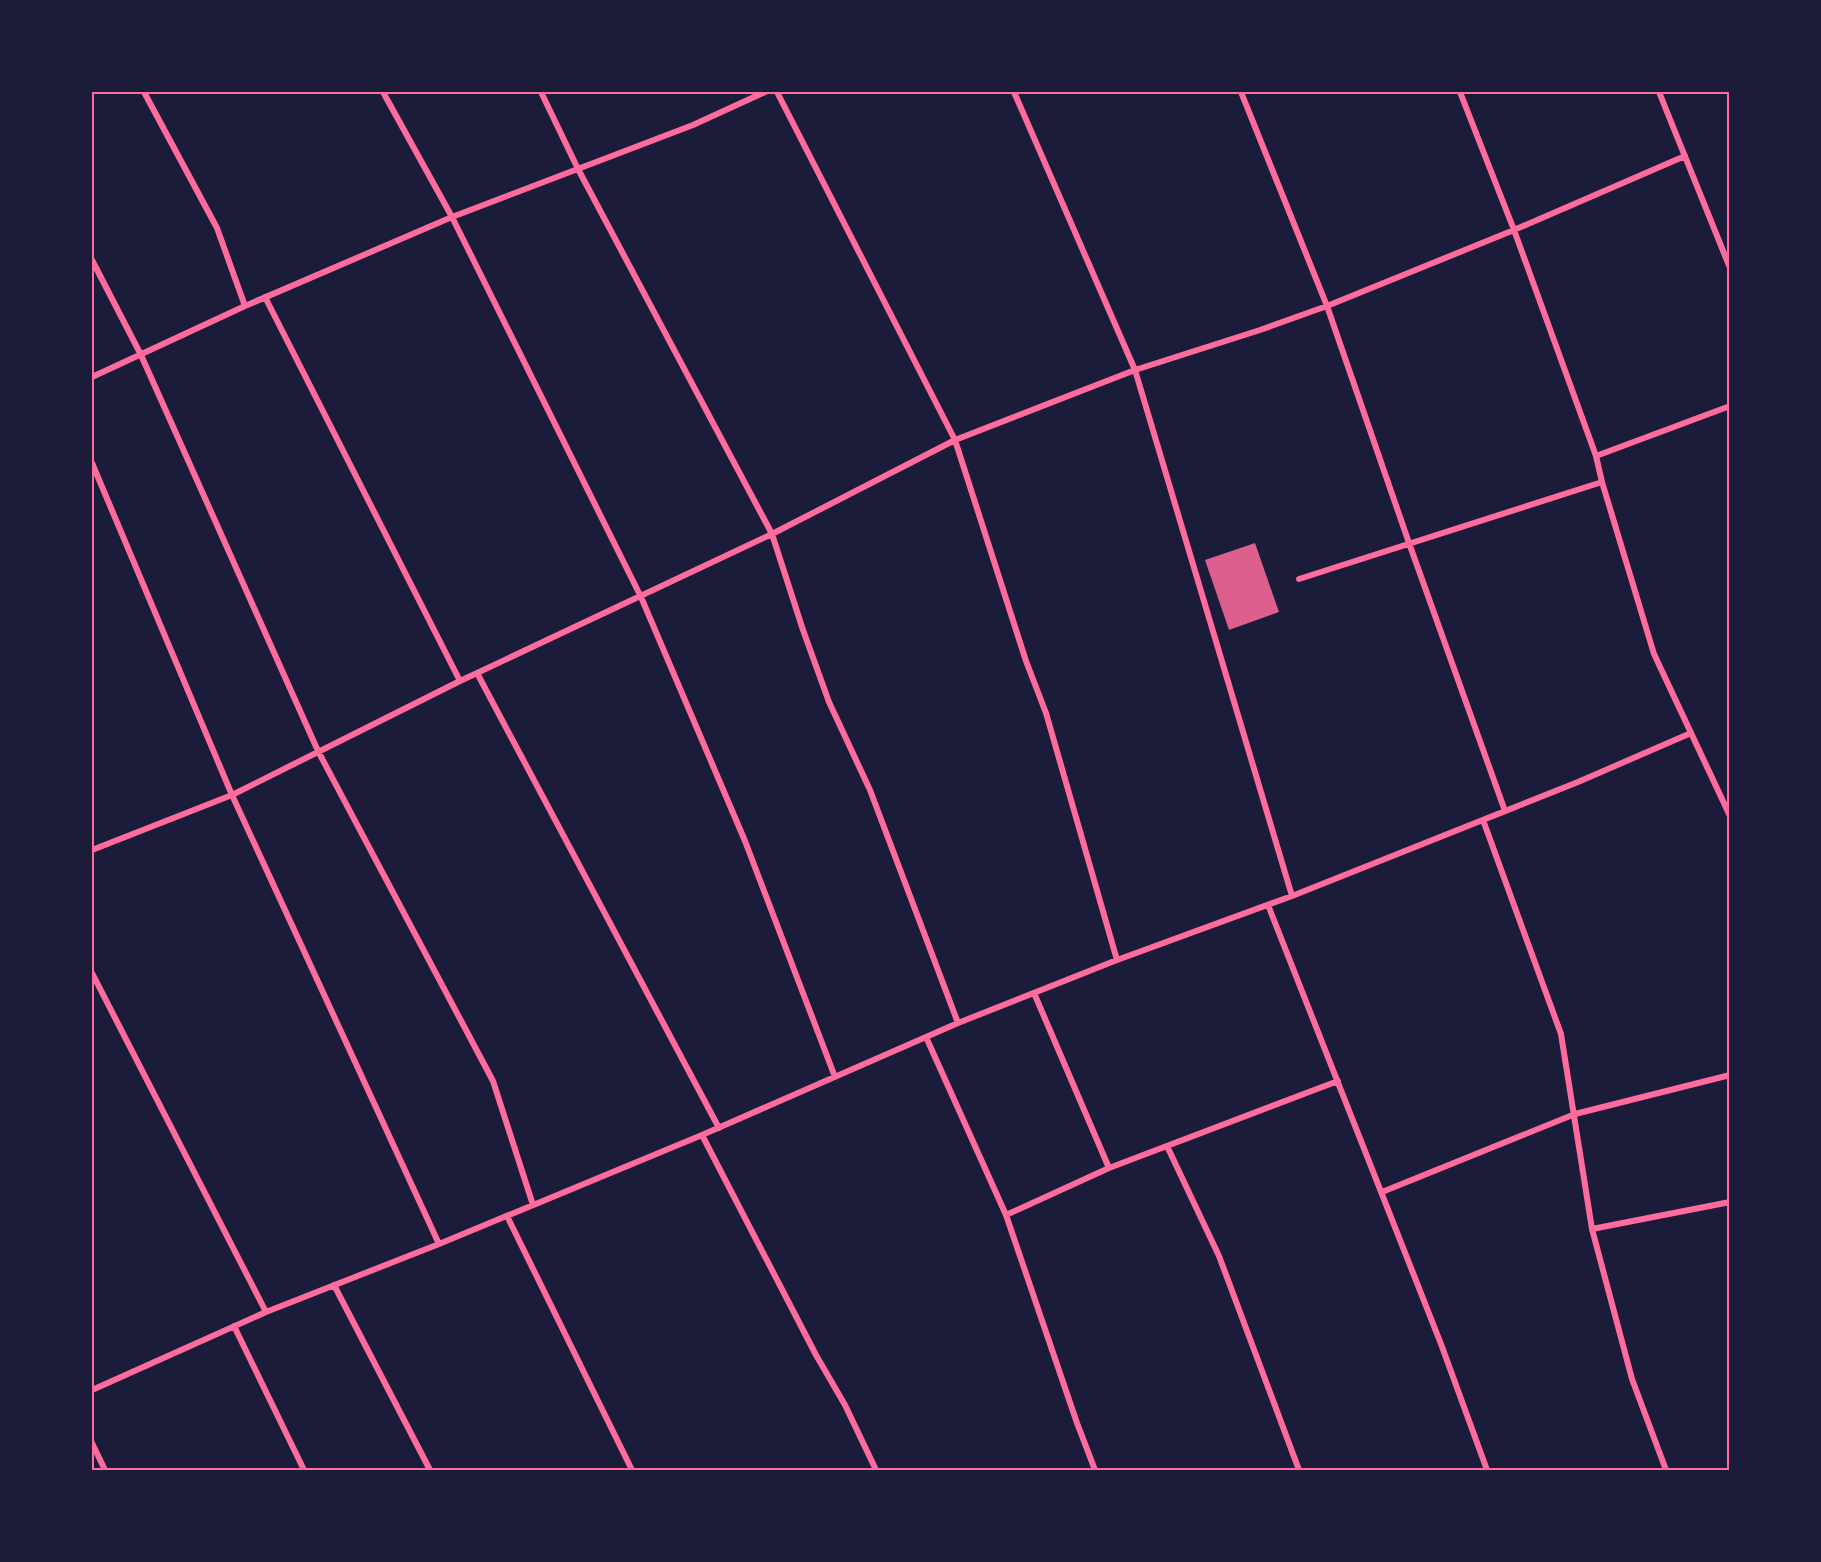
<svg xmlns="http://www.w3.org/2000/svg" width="1821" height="1562" font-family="Rubik,sans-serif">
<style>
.building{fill:#dd5f8e}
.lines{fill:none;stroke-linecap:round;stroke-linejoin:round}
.minor{stroke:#ff6b9d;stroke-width:6}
.neatline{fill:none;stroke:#ff6b9d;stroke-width:2}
</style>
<rect width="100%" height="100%" fill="#1b1b3a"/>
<path class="building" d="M1255 543 1279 612 1229 630 1205 560Z"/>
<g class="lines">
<path class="minor" d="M144 92 217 228 245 306
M383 92 452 217 641 597 745 841 835 1077
M541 92 578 169 772 534 803 630 829 702 870 790 958 1023
M777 92 955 440 1026 661 1046 713 1117 960
M1014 92 1135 370 1292 896
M1241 92 1327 306 1409 543 1505 811
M1659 92 1730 268
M92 260 141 355 318 751 493 1081 533 1205
M265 297 460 681
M92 377 245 306 452 217 693 125 765 92
M1596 456 1730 406
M92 463 232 795 439 1244
M1602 482 1654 654 1730 816
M1299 579 1602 482 1596 456 1514 230 1460 92
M477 673 719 1128
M1483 820 1561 1034 1592 1229 1632 1379 1666 1470
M92 850 232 795 460 681 772 534 955 440 1135 370 1260 330 1327 306 1514 230 1685 156
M1268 905 1441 1344 1487 1470
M92 973 266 1312
M1034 993 1109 1168
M926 1037 1006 1215 1077 1423 1095 1470
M702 1135 816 1355 845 1405 876 1470
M1167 1146 1219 1256 1299 1470
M1382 1192 1575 1114 1730 1075
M1006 1215 1109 1168 1338 1081
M507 1216 632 1470
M1592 1229 1730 1202
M334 1285 430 1470
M234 1326 304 1470
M92 1390 266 1312 439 1244 702 1135 958 1023 1117 960 1292 896 1578 782 1691 733
M92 1443 105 1470"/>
</g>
<rect width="1821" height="1562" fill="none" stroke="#1b1b3a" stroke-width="186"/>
<rect x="93" y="93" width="1635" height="1376" class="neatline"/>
</svg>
